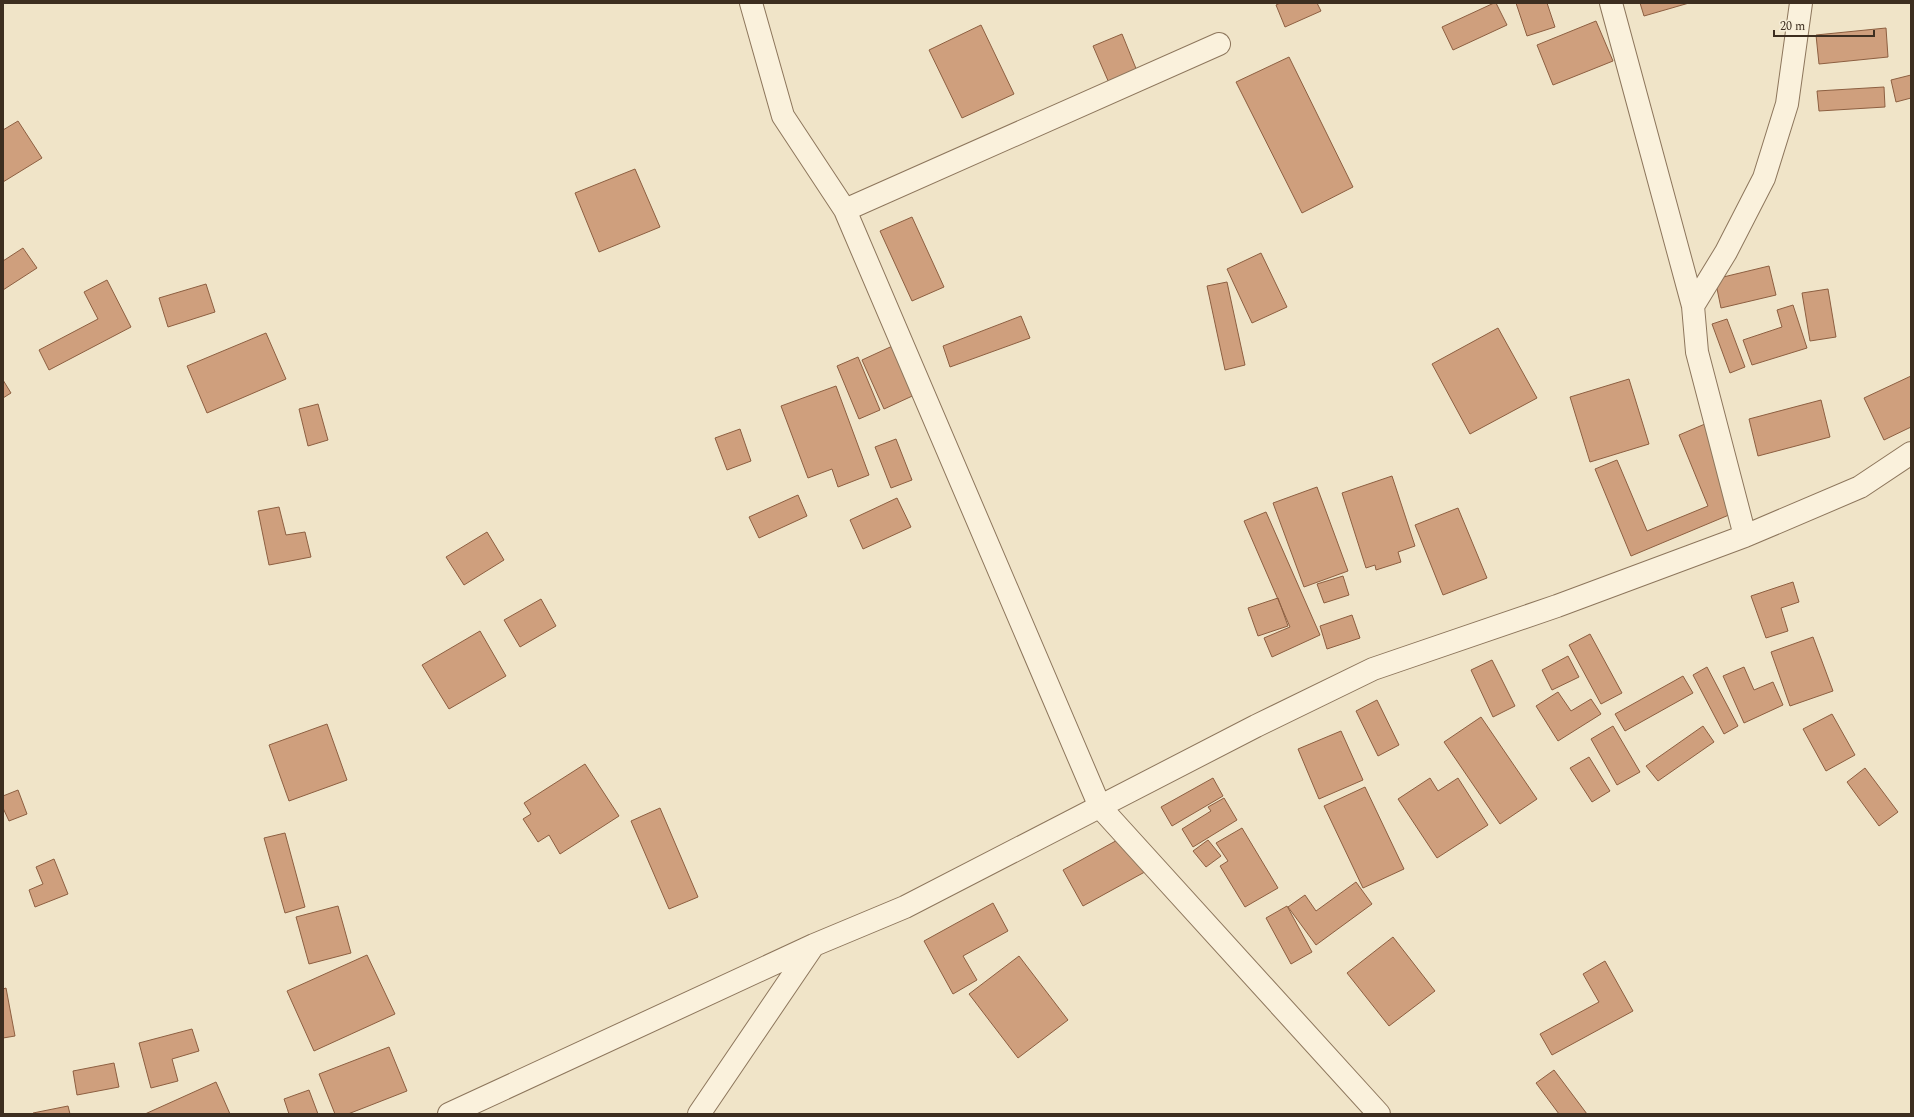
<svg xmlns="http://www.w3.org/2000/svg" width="1914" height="1117" font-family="Spectral,serif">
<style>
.building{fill:#cf9f7d;stroke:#8d5f41}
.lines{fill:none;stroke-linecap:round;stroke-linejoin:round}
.minor-casing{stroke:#8d765c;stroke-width:24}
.minor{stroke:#faf1dc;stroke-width:22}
</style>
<rect width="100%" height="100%" fill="#f0e4c8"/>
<path class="building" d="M1280 3H1317L1321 11 1285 27 1276 5Z
M1494 3H1496L1507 25 1453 50 1442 27Z
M1516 3H1547L1555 27 1527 36Z
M1640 3H1689L1644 16Z
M1596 21 1613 61 1553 85 1537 45Z
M981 25 1014 94 962 118 929 50Z
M1886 28 1888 57 1819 64 1816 35Z
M1122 34 1137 71 1109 83 1093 46Z
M1289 57 1353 187 1302 213 1236 82Z
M1911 75V98L1896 102 1891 80Z
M1884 87 1885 107 1819 111 1817 91Z
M18 121 42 158 3 182V130Z
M635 169 660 227 599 252 575 193Z
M912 217 944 287 912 301 880 231Z
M23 248 37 268 3 290V261Z
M1261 253 1287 307 1252 323 1227 269Z
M1769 266 1776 295 1721 308 1715 279Z
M107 280 131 327 49 370 39 350 98 319 84 292Z
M1227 282 1245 365 1225 370 1207 286Z
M206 284 215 312 168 327 159 298Z
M1828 289 1836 337 1810 341 1802 293Z
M1793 305 1807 348 1752 365 1743 340 1782 327 1777 310Z
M1021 316 1030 338 950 367 943 346Z
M1727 319 1745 367 1730 373 1712 324Z
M1498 328 1537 398 1470 434 1432 364Z
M266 333 286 379 207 413 187 366Z
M899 343 921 392 884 409 862 360Z
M858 357 880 410 859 419 837 366Z
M1911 376V427L1884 440 1864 398Z
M1629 379 1649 444 1590 462 1570 397Z
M3 380 11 393 3 398Z
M836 386 869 475 838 487 832 469 808 478 781 406Z
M1821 400 1830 437 1758 456 1749 419Z
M318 404 328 440 308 446 299 409Z
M1712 421 1748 507 1631 556 1595 469 1617 460 1647 531 1708 506 1679 435Z
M740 429 751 461 727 470 715 438Z
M896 439 912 480 891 488 875 447Z
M1392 476 1415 546 1398 552 1401 562 1376 570 1375 565 1366 568 1342 493Z
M1317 487 1348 571 1304 587 1273 503Z
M798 495 807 516 759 538 749 517Z
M897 498 911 527 863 549 850 520Z
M279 507 286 535 305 532 311 557 269 565 258 511Z
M1458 508 1487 578 1443 595 1415 525Z
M1266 512 1320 635 1272 657 1264 638 1290 627 1244 521Z
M487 532 504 560 464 585 446 557Z
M1343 576 1349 595 1324 603 1317 584Z
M1793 582 1799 602 1781 608 1788 631 1766 638 1751 596Z
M1278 598 1288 626 1258 636 1248 608Z
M541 599 556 626 520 647 504 620Z
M1352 615 1360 638 1327 649 1320 626Z
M480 631 506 676 449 709 422 665Z
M1590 634 1622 693 1601 704 1569 645Z
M1813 637 1833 691 1790 706 1771 652Z
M1568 656 1579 677 1552 690 1542 670Z
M1492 660 1515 706 1493 717 1471 670Z
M1707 667 1738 726 1724 734 1693 675Z
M1744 667 1754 690 1773 682 1783 705 1744 723 1723 676Z
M1683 676 1693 693 1625 731 1615 714Z
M1558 692 1571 711 1591 699 1601 714 1558 741 1536 706Z
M1377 700 1399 745 1378 756 1356 711Z
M1832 714 1855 755 1826 771 1803 729Z
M1481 717 1537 799 1500 824 1444 742Z
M327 724 347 780 289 801 269 745Z
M1613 726 1640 772 1617 785 1591 739Z
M1703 726 1714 742 1658 781 1646 766Z
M1341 731 1363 780 1319 799 1298 749Z
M1589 757 1610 791 1592 802 1570 768Z
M585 764 619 816 560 854 549 835 538 842 523 819 531 814 524 803Z
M1865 768 1898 812 1879 826 1847 782Z
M1213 778 1223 796 1172 826 1161 807Z
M1430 778 1438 791 1458 778 1488 825 1437 858 1398 799Z
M1365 787 1404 869 1363 888 1324 806Z
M18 790 27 814 9 821 3 808V796Z
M1224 798 1237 820 1193 847 1182 829 1211 811 1208 807Z
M660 808 698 897 669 909 631 821Z
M1242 828 1278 888 1245 907 1220 866 1228 861 1216 843Z
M1132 832 1152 868 1083 906 1063 870Z
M285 833 305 907 285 913 264 838Z
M1208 840 1221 856 1206 867 1193 851Z
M54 859 68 894 35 907 29 890 43 884 36 867Z
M1356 882 1372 904 1316 945 1288 907 1305 895 1316 911Z
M993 903 1008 931 963 956 977 980 953 994 924 941Z
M338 906 351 953 309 964 296 917Z
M1287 906 1312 952 1291 964 1266 918Z
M1393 937 1435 991 1389 1026 1347 973Z
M367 955 395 1014 314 1051 287 991Z
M1019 956 1068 1020 1018 1058 969 994Z
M1605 961 1633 1011 1552 1055 1540 1034 1599 1002 1583 974Z
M6 988 15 1036 3 1038V989Z
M192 1029 199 1051 172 1059 178 1081 151 1088 139 1043Z
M389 1047 407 1091 348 1114H335L319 1074Z
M114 1063 119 1087 77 1095 73 1071Z
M1554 1070 1587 1114H1559L1536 1083Z
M216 1082 230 1114H145Z
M309 1090 318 1114H289L284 1099Z
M68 1106 70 1114H33V1113Z"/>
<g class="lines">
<defs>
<path id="minor" d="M751 3 783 116 845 210 1100 807 1379 1114
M1611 3 1693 306
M845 210 1219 44
M1745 536 1697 352 1693 306 1726 252 1764 178 1787 104 1801 3
M449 1114 814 945 905 907 1256 726 1373 669 1557 606 1745 536 1860 487 1911 453
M699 1114 813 946"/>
</defs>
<use href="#minor" class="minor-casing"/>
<use href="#minor" class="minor"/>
</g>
<rect width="1914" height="1117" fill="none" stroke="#3d2e20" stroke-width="8"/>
<path d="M1774 30v6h100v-6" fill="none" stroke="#3d2e20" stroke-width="2"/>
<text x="1780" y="30" font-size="12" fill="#3d2e20" stroke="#f7eed8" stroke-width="3" paint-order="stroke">20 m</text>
</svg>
